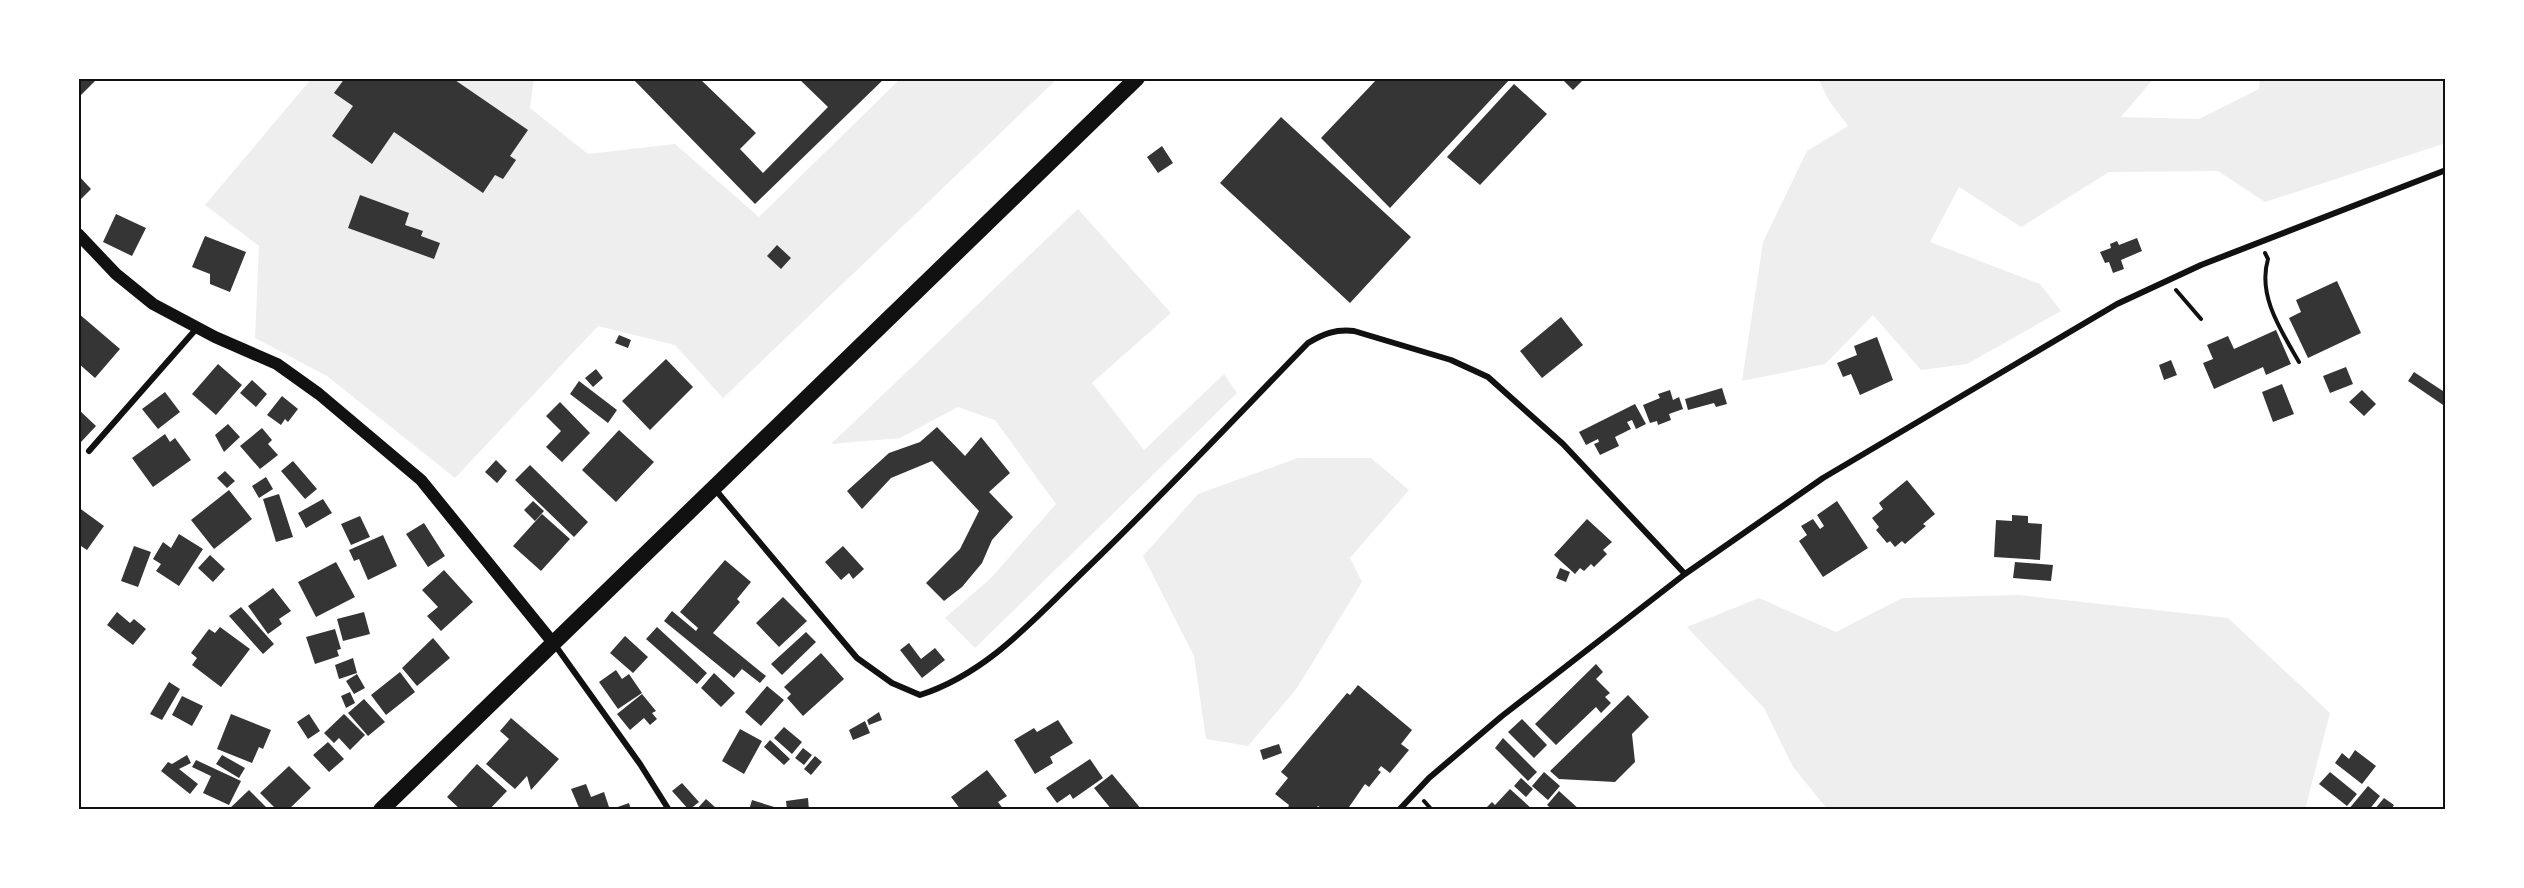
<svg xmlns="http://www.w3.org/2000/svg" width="2524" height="888" font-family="'Sofia Sans Condensed',sans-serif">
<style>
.green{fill:#eee}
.building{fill:#353535}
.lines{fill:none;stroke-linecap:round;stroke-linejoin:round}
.path{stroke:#111;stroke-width:4}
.minor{stroke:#111;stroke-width:6}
.secondary{stroke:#111;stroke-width:12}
.trunk{stroke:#111;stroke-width:16}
.neatline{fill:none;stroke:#111;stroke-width:2}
</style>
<rect width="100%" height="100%" fill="#fff"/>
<path class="green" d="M312 78H534L530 108 588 154 675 144 759 217 901 78H1058L723 398 675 345 598 326 455 478 327 376 255 338 259 246 205 205Z
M1818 78H2154L2121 117 2199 119 2259 89 2260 78H2446V143L2265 202 2218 171 2109 172 2021 227 1959 187 1930 242 2040 284 2061 311 1967 364 1921 370 1873 315 1825 364 1742 381 1763 242 1807 151 1848 126 1828 99Z
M1078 209 1171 313 1092 383 1144 450 1224 374 1237 393 975 648 945 618 991 578 1056 504 995 420 958 407 900 438 831 444Z
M1298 458H1371L1409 490 1350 558 1362 582 1297 688 1248 746 1206 739 1194 656 1143 556 1198 494Z
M2019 595 2228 618 2330 713 2305 810H1828L1793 767 1764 708 1687 627 1759 598 1836 632 1902 598Z"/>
<path class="building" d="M78 78H98L78 98Z
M345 78H452L528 130 510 156 516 160 503 179 495 175 483 193 394 132 372 164 332 136 353 106 334 93Z
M632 78H699L756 133 740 149 763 173 828 107 798 78H885L755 204Z
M1378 78H1511L1390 208 1321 138Z
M1561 78H1585L1573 90Z
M1514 84 1547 114 1480 185 1447 157Z
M1281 117 1411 237 1350 303 1220 183Z
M1162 146 1173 163 1158 173 1147 157Z
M78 175 91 189 78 202Z
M360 195 409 213 405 225 423 231 421 236 440 243 434 259 348 228Z
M116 214 146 228 132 256 103 242Z
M205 236 246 252 230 292 210 284V274L192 267Z
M2137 238 2142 251 2121 260 2124 269 2113 273 2109 262 2105 263 2100 252 2111 248 2110 244 2117 241 2119 245Z
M777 245 791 258 781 269 767 256Z
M2337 281 2361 333 2308 358 2289 318 2301 312 2296 300Z
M78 313 120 349 95 378 78 363Z
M1561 317 1583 345 1542 378 1520 351Z
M2276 330 2291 364 2266 375 2263 367 2214 389 2203 363 2213 359 2207 345 2228 336 2234 349Z
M619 335 631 340 628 348 615 343Z
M1877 337 1893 380 1860 395 1851 374 1843 377 1837 363 1857 355 1854 346Z
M666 359 693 387 650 430 622 401Z
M2171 360 2177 375 2164 380 2159 365Z
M218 364 242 385 216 415 192 394Z
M2346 367 2353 384 2330 393 2323 376Z
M596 369 603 378 593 387 585 378Z
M2414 372 2446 393V407L2408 381Z
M252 380 267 394 256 407 240 393Z
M579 381 617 410 608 423 570 394Z
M2282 384 2294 414 2273 422 2262 392Z
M1722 388 1727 404 1716 407 1714 403 1688 410 1685 399Z
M1670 390 1673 400 1679 397 1683 409 1669 414 1671 420 1658 425 1657 421 1650 423 1643 405 1660 398 1658 394Z
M2362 390 2376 404 2364 416 2349 402Z
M165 392 180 412 158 429 142 409Z
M282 396 298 409 288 422 285 419 281 425 267 415Z
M560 402 590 433 562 462 546 447 561 431 546 416Z
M1635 404 1646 424 1636 429 1632 420 1627 422 1631 429 1615 437 1619 446 1600 455 1594 444 1599 442 1598 439 1586 445 1579 432Z
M78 409 96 426 81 442 78 439Z
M228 424 240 437 224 452 215 435Z
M937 427 965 456 981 437 1010 473 989 492 1013 517 992 540 982 563 962 587 944 601 926 583 960 549 979 511 932 461 891 478 862 509 847 491 889 453 920 442Z
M262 428 272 440 268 444 278 455 260 469 240 446Z
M619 430 654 462 616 502 582 470Z
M165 434 170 442 175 438 191 460 153 487 132 458Z
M496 460 507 471 497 483 485 472Z
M293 461 317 489 305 499 281 471Z
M530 465 588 522 574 537 515 480Z
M225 471 235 481 227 488 217 478Z
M266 477 273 489 259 498 252 486Z
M1907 480 1935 514 1923 524 1926 526 1905 544 1902 541 1895 547 1890 541 1887 543 1876 530 1879 527 1872 518 1883 509 1879 503Z
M229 490 252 519 214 549 191 520Z
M279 494 293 537 276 542 263 499Z
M323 499 332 513 306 528 298 513Z
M533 501 544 511 535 521 524 510Z
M1837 501 1868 548 1823 577 1799 541 1807 535 1801 526 1813 519 1820 529 1824 526 1817 515Z
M78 507 104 526 87 550 78 544Z
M542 514 570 539 541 571 513 546Z
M2012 515 2028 516V523L2042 524 2040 560 1994 557 1996 520 2012 521Z
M360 516 370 537 351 545 341 524Z
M1587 519 1612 542 1603 550 1607 554 1594 567 1591 564 1584 571 1580 568 1575 574 1554 555Z
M424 523 445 556 428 567 406 534Z
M179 534 203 549 179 586 156 571 161 564 153 559 163 542 171 548Z
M383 535 397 566 368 580 359 559 354 561 349 550Z
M134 546 151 552 138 587 121 581Z
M843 546 864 569 853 579 849 573 841 580 825 562Z
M210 555 225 569 213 582 198 568Z
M725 560 751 582 737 599 740 602 713 633 766 676 760 683 742 669 734 678 664 621 672 611 696 631 698 628 680 612Z
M336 562 355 597 316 617 298 582Z
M2015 562 2053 565 2051 581 2013 578Z
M1560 568 1570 572 1566 582 1556 578Z
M444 570 473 602 441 631 427 616 438 607 422 590Z
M273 588 291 611 279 619 282 624 268 634 248 606Z
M783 597 807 621 779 647 756 623Z
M241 607 274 644 263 654 229 616Z
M117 612 130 623 134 619 146 629 133 645 107 625Z
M364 612 370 634 343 641 337 619Z
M220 627 250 649 221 687 192 665 197 658 191 653 209 629 215 633Z
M657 627 707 673 697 684 646 639Z
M335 629 341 649 337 650 339 656 315 664 306 637Z
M806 632 816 642 782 675 771 664Z
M625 636 648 657 633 673 610 653Z
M433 638 450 658 417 686 402 668Z
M909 643 921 659 935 648 945 660 922 678 900 650Z
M821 653 844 679 803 716 787 698 791 694 784 687Z
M353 658 357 673 339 679 335 665Z
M1596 664 1603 672 1596 679 1610 693 1605 697 1611 703 1601 713 1596 707 1556 745 1535 724Z
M616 670 622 679 629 674 642 693 618 709 599 682Z
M400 672 415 692 386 715 371 695Z
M714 673 735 693 721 707 701 688Z
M357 674 365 688 354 694 346 681Z
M169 682 180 689 162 720 150 714Z
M1358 685 1412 730 1401 744 1409 750 1390 773 1381 766 1378 770 1381 772 1369 787 1365 784 1347 810H1324L1318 806 1315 810H1287L1289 805 1275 794 1288 778 1281 772 1347 693 1350 695Z
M767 686 784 700 761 726 745 712Z
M350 692 355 703 346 708 341 696Z
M642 694 656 711 652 713 657 719 650 725 644 718 630 730 617 714Z
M1628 695 1649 717 1632 734 1635 762 1615 782 1559 779 1550 771Z
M182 696 203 706 192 726 172 715Z
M364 699 385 722 368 736 348 713Z
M879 712 882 720 869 725 867 720Z
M231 714 271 730 263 749 259 747 252 763 217 749Z
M309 714 320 731 308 739 297 722Z
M344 714 365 735 350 750 339 738 334 743 324 733Z
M511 718 559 759 531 790 527 776 515 789 486 764 509 739 500 731Z
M1522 719 1547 745 1534 758 1508 732Z
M1058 720 1073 743 1050 757 1053 763 1035 774 1014 740 1034 728 1037 732Z
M865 721 870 733 853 740 849 730Z
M784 727 802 742 792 754 774 738Z
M740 729 762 741 744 774 722 761Z
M1503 738 1537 772 1528 781 1495 748Z
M770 740 790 759 784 765 764 747Z
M328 742 344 759 329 772 313 755Z
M1279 744 1282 753 1263 760 1260 750Z
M803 748 812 755 804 765 795 758Z
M2355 750 2376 766 2362 784 2335 763 2342 753 2349 759Z
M187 755 191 763 179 769 198 784 190 794 161 771 168 762 172 764Z
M222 755 245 768 239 778 216 764Z
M815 756 822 762 811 775 804 769Z
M1090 759 1103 778 1073 799 1070 794 1057 803 1046 788Z
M196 760 241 781 229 805 203 793 211 776 192 767Z
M477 764 507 791 489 810H461L447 797Z
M289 766 311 788 288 810H277L260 793Z
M987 770 1007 796 998 802 1004 810H961L951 797Z
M1544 772 1560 786 1548 800 1532 786Z
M2330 772 2357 794 2347 806 2319 784Z
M1112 774 1142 810H1112L1094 788Z
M1521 778 1533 789 1526 797 1514 786Z
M682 783 699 802 689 810 672 791Z
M586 784 591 797 604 792 609 807 580 810 571 789Z
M2368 786 2380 796 2369 810H2348Z
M1510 789 1533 810H1484L1492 802 1495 805Z
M249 790 267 808 228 810Z
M1559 791 1580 810H1553L1547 805Z
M808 798 809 810H787L786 801Z
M2384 798 2394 805 2392 808 2394 810H2374Z
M706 799 716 808 696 810Z
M752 800 784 810H749Z
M629 803 631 810H609Z"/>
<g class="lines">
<path class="path" d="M2265 253 2268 259C2257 296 2282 332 2299 362
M2176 290 2201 319
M1424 801 1432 810"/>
<path class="minor" d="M89 451 197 328
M714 488 857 658 892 683 920 695C988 673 1034 619 1085 570 1161 497 1234 419 1308 343 1323 334 1335 329 1354 331L1451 360 1488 377 1563 444 1685 574
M555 645 640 764 669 810
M1399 810 1429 778 1502 716 1685 574 1823 478 2117 304 2201 265 2446 170"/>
<path class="secondary" d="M78 234 116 274 153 304 215 337 277 364 319 394 421 480 554 644"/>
<path class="trunk" d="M381 810 1137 78"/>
</g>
<rect width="2524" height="888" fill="none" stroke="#ffffff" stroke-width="159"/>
<rect x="80" y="80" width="2364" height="728" class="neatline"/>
</svg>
